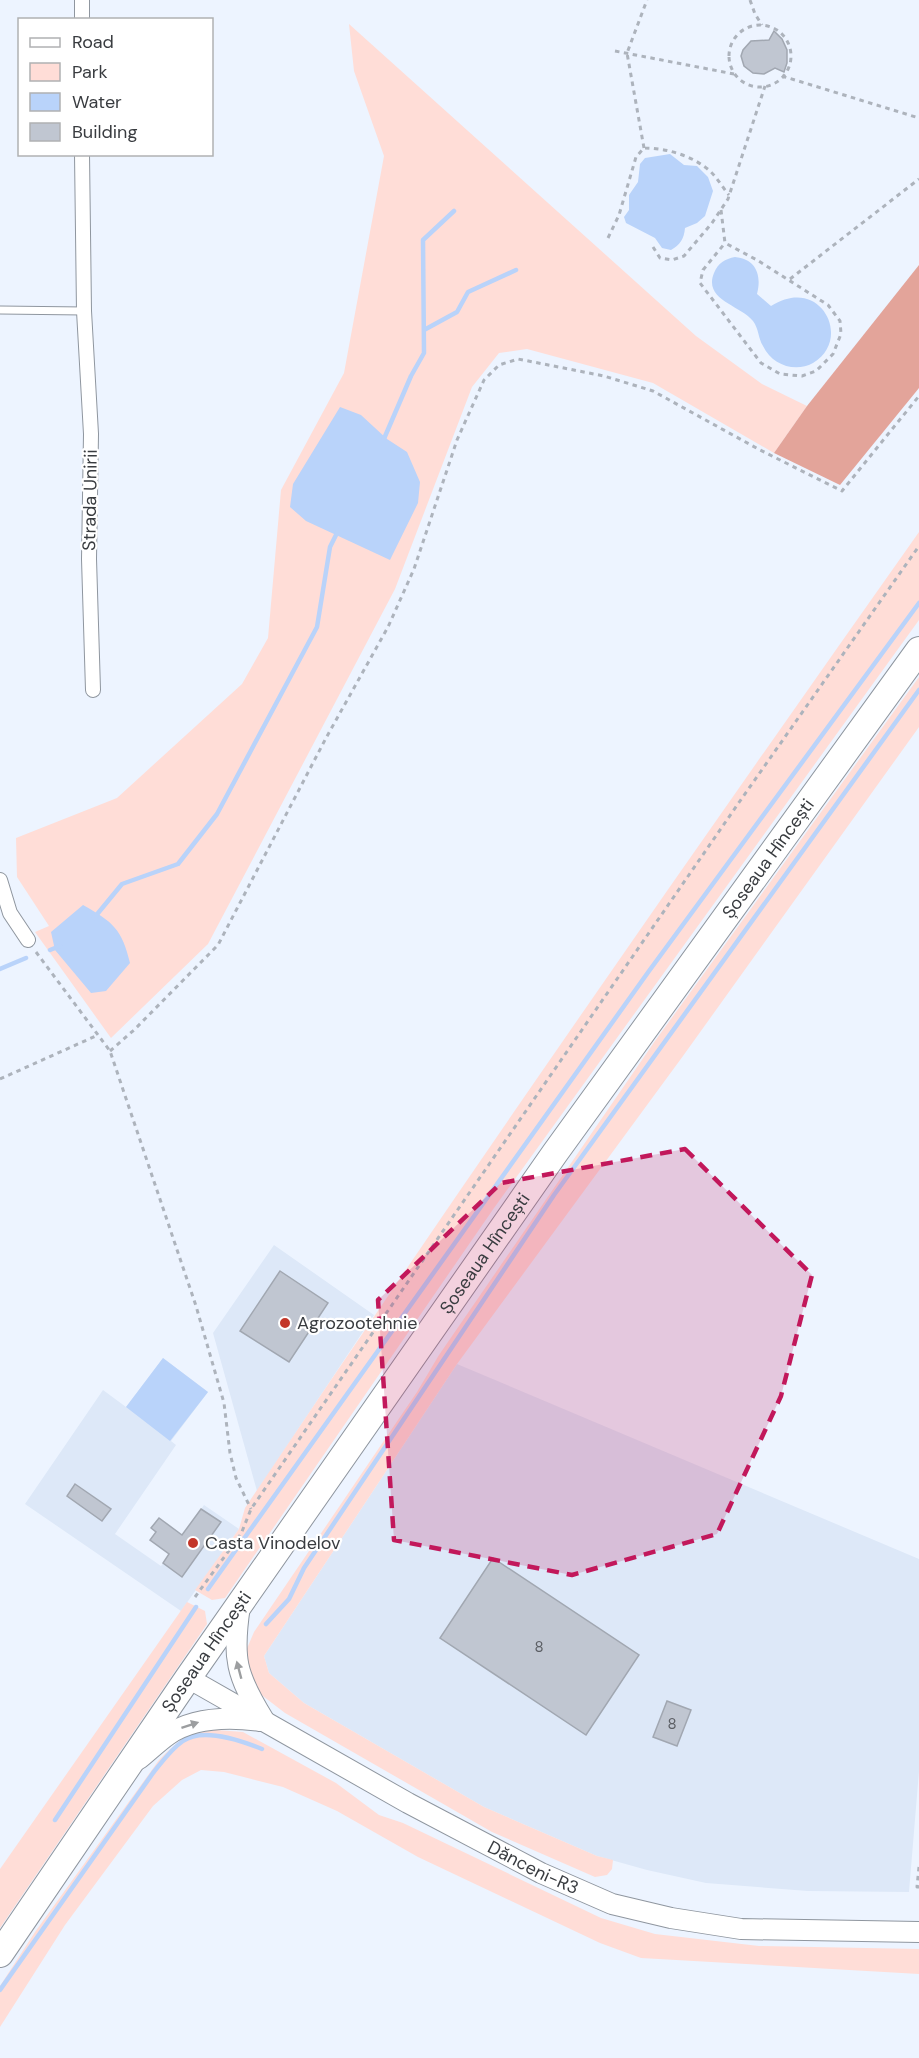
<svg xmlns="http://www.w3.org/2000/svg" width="919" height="2058" font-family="'DM Sans',sans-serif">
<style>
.built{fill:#dde8f8}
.green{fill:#ffddd7}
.forest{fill:#e3a49a}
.water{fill:#b9d3fa}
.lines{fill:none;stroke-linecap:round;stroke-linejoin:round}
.stream{stroke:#b9d3fa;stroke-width:4.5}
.building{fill:#c0c6d1;stroke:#a1a7b1;stroke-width:1.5}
.lane-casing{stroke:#8f969f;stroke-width:9}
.street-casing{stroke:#8f969f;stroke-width:16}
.secondary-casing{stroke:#8f969f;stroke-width:22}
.highway-casing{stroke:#8f969f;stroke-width:28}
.path{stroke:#adb3bc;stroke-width:3;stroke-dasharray:4.5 4.5;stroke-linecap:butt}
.lane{stroke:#fff;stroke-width:7}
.street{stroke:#fff;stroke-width:14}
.secondary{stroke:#fff;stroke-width:20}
.highway{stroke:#fff;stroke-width:26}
.oneway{fill:#9c9ea0}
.marked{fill:#c2185b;fill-opacity:0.2;stroke:#c2185b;stroke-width:4.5;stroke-dasharray:12 8;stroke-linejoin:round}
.poi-dot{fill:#c33629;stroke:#fff;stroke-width:2}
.labels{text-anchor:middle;stroke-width:4.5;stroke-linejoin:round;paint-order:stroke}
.number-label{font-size:15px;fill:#5b5e64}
.street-label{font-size:18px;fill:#393c40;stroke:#fff}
.poi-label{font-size:18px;fill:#393c40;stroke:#fff;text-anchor:start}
</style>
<rect width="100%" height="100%" fill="#edf4ff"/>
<path class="built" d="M274 1245 374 1315 257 1491 213 1333Z
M163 1358 208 1392 171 1441 176 1445 115 1534 161 1566 204 1505 239 1529 181 1611 25 1504 103 1390 126 1407Z
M457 1364 919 1559V1771L909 1892 808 1891 706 1883 647 1870 597 1856 484 1807 304 1703 269 1673 264 1656Z"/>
<path class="green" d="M349 24 696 336 762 384 807 406 774 453 653 383 527 349 499 353 472 387 395 589 208 944 111 1038 35 932 49 926 17 877 16 838 117 798 242 684 268 638 281 490 344 373 384 156 354 71Z
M919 532V620L494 1208 225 1598 212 1600 195 1590 239 1529 245 1508C465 1179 691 855 919 532Z
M919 677V727L683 1056 457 1364 264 1656 269 1673 304 1703 484 1807 597 1856 613 1860 612 1869 607 1875 595 1877 492 1832 285 1713 259 1693 248 1674 245 1653 254 1632 417 1392 439 1355 655 1041Z
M187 1602 205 1611 207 1624 0 1928V1869Z
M216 1730 243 1732 336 1783 379 1815 403 1823 601 1918 655 1934 759 1946 919 1949V1974L641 1958 600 1943 418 1857 337 1811 283 1787 224 1772 201 1770 182 1780 153 1806 65 1925 0 2027V1986L35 1932 159 1760C180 1739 186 1734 216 1730Z"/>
<path class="forest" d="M919 265V388L840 485 774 453 807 406Z"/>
<path class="water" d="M670 154 684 165 697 166 708 177 713 191 705 216 697 223 685 228C684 239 680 245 671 250L662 248 655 238 626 223 624 217 629 210V195L638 182 640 164 645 158Z
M735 257C756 259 762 275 757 294L771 306C821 274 853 340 813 363 795 373 772 365 763 346 758 338 759 329 753 321 740 305 703 300 714 273 718 263 725 259 735 257Z
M340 407 361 415 387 439 407 452 420 482 418 503 390 560 306 521 290 507 293 484Z
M83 905C113 922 122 929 130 963L106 991 91 993 55 950 51 932Z
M163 1358 208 1392 170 1441 126 1407Z"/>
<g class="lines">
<path class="stream" d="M424 330 457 312 468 292 516 270
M383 441 411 376 424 353 423 240 454 211
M94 918 122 884 178 864 217 814 317 627 330 547 338 531
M50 950 60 946
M0 969 26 958
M208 1589 649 971 919 603
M266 1624 289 1599 304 1568 554 1195 919 690
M55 1820 196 1607
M0 1990 153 1773C162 1762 171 1749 183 1741 203 1727 242 1741 262 1749"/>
</g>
<path class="building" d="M774 31 782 39 787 50V63L784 72 775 68 764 74 753 73 744 66 741 56 743 50 751 41 769 40Z
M280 1271 328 1303 289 1362 240 1331Z
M75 1484 111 1509 102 1521 67 1496Z
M201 1509 221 1522 182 1577 163 1563 169 1554 150 1540 156 1532 151 1528 159 1518 182 1535Z
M493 1558 639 1655 586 1735 440 1638Z
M667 1701 691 1710 677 1746 653 1737Z"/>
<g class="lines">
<defs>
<path id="lane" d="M0 310 84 311"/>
<path id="street" d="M82 0V20
M82 154 84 311 91 434 89 559 93 690
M0 880 10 913 28 940"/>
<g id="secondary">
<path d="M240 1606C232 1658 236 1675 264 1720"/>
<path id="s1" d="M188 1678 408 1803 541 1873 612 1904 671 1918 741 1929 919 1932"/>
<path d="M139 1759C149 1751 158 1742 168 1735 194 1717 230 1717 260 1721"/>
</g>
<g id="highway">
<path id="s2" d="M0 1954 188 1678 555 1153 919 650"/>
</g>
</defs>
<use href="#lane" class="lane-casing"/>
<use href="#street" class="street-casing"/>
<use href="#secondary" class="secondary-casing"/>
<use href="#highway" class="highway-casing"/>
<path class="path" d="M750 0 755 14 762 25
M729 56a31 31 0 1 1 62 0a31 31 0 1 1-62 0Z
M615 51 734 74
M782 76 919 118
M644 148 627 53 647 0
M721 210 725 243 757 260 828 305 840 321 841 334 833 354 816 371 802 376 780 374 761 363 700 283 703 270 725 243
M608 238 619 215 636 157 644 148C667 148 694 156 711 172 718 179 723 188 729 195
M653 247 660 258 672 260 684 256 712 223 728 199 765 86
M790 279 919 179
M36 952 110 1051 196 1306 224 1403 230 1453 236 1478 251 1509
M110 1051 134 1030 218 945 326 738 388 627 414 569 457 440 484 380 499 365 518 359 604 376 653 391 760 450 842 491 919 396
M0 1079 98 1035
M195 1597 241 1534 251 1509 740 801 919 546
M919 1867 917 1887H919"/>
<use href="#lane" class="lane"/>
<use href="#street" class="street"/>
<use href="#secondary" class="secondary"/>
<use href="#highway" class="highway"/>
</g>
<defs><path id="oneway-solid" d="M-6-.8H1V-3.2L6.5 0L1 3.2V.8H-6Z" transform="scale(1.5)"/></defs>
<g class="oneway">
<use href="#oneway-solid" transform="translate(239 1670) rotate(-105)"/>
<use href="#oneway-solid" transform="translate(190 1725) rotate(-18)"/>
</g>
<path class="marked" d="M685 1149 812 1275 781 1396 717 1534 572 1575 394 1540 378 1300 501 1183Z"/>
<g class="poi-dot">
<circle cx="285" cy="1323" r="6"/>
<circle cx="193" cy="1543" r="6"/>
</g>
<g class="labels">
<g class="number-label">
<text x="539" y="1652">8</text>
<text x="672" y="1729">8</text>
</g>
<g class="street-label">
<text transform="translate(90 500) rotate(-89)" y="6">Strada Unirii</text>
<text dy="6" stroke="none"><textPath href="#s2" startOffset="1338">Șoseaua Hîncești</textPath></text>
<text dy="6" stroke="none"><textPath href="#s2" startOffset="852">Șoseaua Hîncești</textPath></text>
<text dy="6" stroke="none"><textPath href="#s2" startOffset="366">Șoseaua Hîncești</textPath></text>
<text dy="6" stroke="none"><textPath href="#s1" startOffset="394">Dănceni-R3</textPath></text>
</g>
<g class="poi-label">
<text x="297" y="1329">Agrozootehnie</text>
<text x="205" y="1549">Casta Vinodelov</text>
</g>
</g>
<rect x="18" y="18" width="195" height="138" fill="#ffffff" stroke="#b0b1b3" stroke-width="1.5"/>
<rect x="30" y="38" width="30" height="9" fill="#ffffff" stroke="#b0b1b3" stroke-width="1.5"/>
<text x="72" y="48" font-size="18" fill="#393c40">Road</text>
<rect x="30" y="63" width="30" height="18" fill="#ffddd7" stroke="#b0b1b3" stroke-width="1.5"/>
<text x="72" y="78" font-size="18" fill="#393c40">Park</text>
<rect x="30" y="93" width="30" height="18" fill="#b9d3fa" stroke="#b0b1b3" stroke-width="1.5"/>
<text x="72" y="108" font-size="18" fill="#393c40">Water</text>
<rect x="30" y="123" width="30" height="18" fill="#c0c6d1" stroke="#b0b1b3" stroke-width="1.5"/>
<text x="72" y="138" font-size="18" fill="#393c40">Building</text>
</svg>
